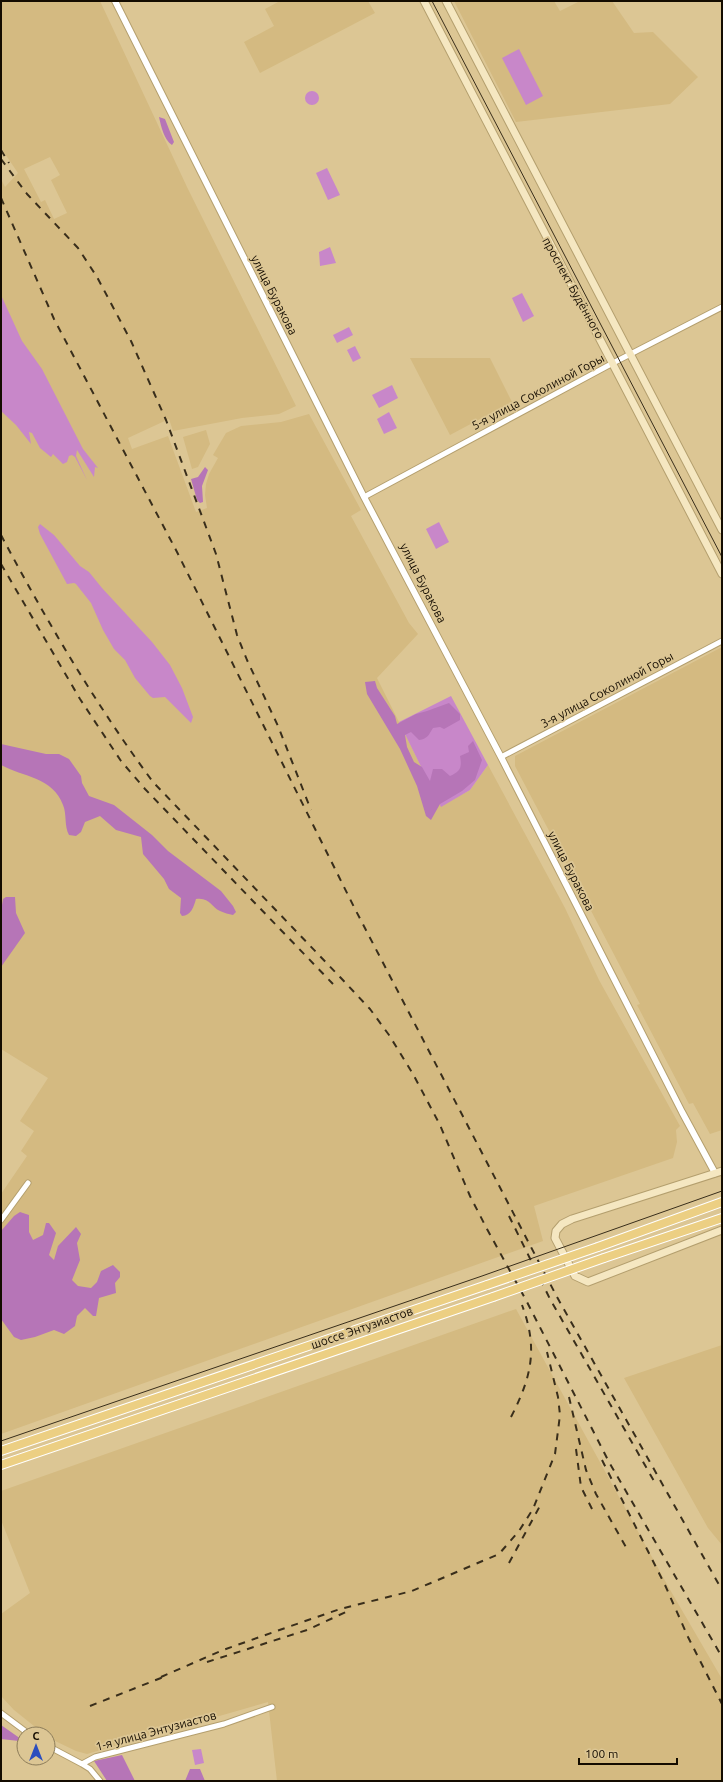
<svg xmlns="http://www.w3.org/2000/svg" width="723" height="1782" font-family="Ubuntu,sans-serif">
<style>
.built{fill:#d4ba81;fill-rule:evenodd}
.green{fill:#c887c9}
.forest{fill:#b675b7}
.lines{fill:none;stroke-linecap:round;stroke-linejoin:round}
.minor-casing{stroke:#b49f6e;stroke-width:7}
.tertiary-casing{stroke:#b49f6e;stroke-width:8}
.secondary-casing{stroke:#b49f6e;stroke-width:9}
.primary-casing{stroke:#fff;stroke-width:10}
.minor{stroke:#fff;stroke-width:5}
.tertiary{stroke:#fff;stroke-width:6}
.secondary{stroke:#f5e7c1;stroke-width:7}
.primary{stroke:#eccf83;stroke-width:8}
.tram{stroke:#392e1b;stroke-width:1}
.rail{stroke:#392e1b;stroke-width:2;stroke-dasharray:7 7;stroke-linecap:butt}
.primary-bridge-casing{stroke:#fff;stroke-width:10;stroke-linecap:butt}
.primary-bridge{stroke:#eccf83;stroke-width:8}
.labels{text-anchor:middle;stroke-width:3.5;stroke-linejoin:round;paint-order:stroke}
.street-label{font-size:12px;fill:#140c00;stroke:#dcc694}
</style>
<rect width="100%" height="100%" fill="#dcc694"/>
<path class="built" d="M1 1H100L187 187 296 406 279 414 242 418 173 431 169 419 128 438 132 449 168 436 196 512 207 508 205 495 206 484 209 474 218 458 213 455 226 433 241 426 281 422 309 414 361 510 351 516 409 623 418 634 377 678 441 806 470 790 488 765 565 908 599 980 680 1126 676 1130 677 1142 673 1158 534 1206 543 1241 1 1434V1194L27 1156 21 1151 34 1131 20 1121 48 1078 1 1049V179L5 187 18 173 1 148ZM50 157 60 175 51 180 67 213 54 219 45 200 41 202 24 169Z
M280 1H368L375 13 260 73 244 42 274 26 265 9Z
M454 1H554L560 11 580 1H612L634 33 653 32 698 77 670 104 516 122Z
M410 358H490L512 402 450 435Z
M206 430 210 444 198 467 192 469 183 437Z
M722 647V1130L710 1134 693 1103 689 1104 637 1005 640 1004 515 766V756Z
M516 1309 669 1588 722 1679V1781H277L268 1702 87 1754 76 1751 51 1739 48 1734H44L14 1710 1 1696V1614L30 1593 1 1520V1491Z
M722 1345V1545L708 1528 624 1378Z"/>
<path class="green" d="M519 49 543 96 526 105 502 58Z
M305 98a7 7 0 1 1 14 0a7 7 0 1 1-14 0Z
M327 168 340 195 328 200 316 173Z
M330 247 336 263 320 266 319 252Z
M522 293 534 316 523 322 512 298Z
M1 295 22 341 42 369 83 449 98 468 95 467 94 477 77 450 76 456 87 480 75 457 72 455 69 456 67 462 63 464 53 454 51 457 40 448 32 433 29 432 31 444 16 425 1 411Z
M349 327 353 335 337 343 333 335Z
M355 346 361 358 353 362 347 350Z
M392 385 398 398 379 408 372 395Z
M389 412 397 428 384 434 377 419Z
M439 522 449 542 436 549 426 529Z
M40 524 54 535 80 566 89 572 102 588 152 642 170 665 182 688 193 717 191 723 165 697 153 698 150 696 135 678 125 660 114 649 103 630 91 603 76 584 74 583 67 584 40 534 38 527Z
M451 696 488 765 470 790 441 807 399 722Z
M201 1749 204 1763 195 1765 192 1750Z"/>
<path class="forest" d="M159 117 165 119 174 142 172 145C164 140 161 126 159 117Z
M205 467 208 470 202 486 203 502 200 503 197 500 191 479 198 477Z
M375 681 377 688 395 716 397 724 416 714 427 711 449 703 460 714V720L444 729 440 727 433 728C429 734 428 739 419 740L411 732 405 735 407 747 414 762 422 767 430 781 433 769H442L450 776C461 771 462 767 460 756L469 752 468 746 473 741 482 760 475 780 462 791 440 804 431 820 426 816 417 786 400 749 367 694 365 682Z
M1 744 46 754H59L69 759 81 776 82 783 89 796 114 805 152 835 168 851 221 891 233 906 236 912 233 915C229 914 224 913 220 911 211 907 210 897 196 899 194 906 191 916 182 916L180 913 181 898 169 889 164 879 143 854 141 837 116 830 100 816 85 822 81 832 76 836 69 835C64 826 67 814 63 805 53 777 23 777 1 765Z
M6 897H15L16 913 25 933 1 967 2 905 3 899Z
M20 1212 29 1215V1232L33 1240 43 1235 46 1223H49L56 1233 49 1255 54 1260 58 1246 76 1227 81 1234 77 1243 80 1260 72 1280 78 1286 91 1288 97 1282 101 1271 113 1265 120 1272V1277L115 1283 116 1293 99 1298 96 1316H93L85 1308 77 1316 75 1326 64 1334 54 1330 35 1337 21 1340 14 1337 1 1319V1231L14 1216Z
M1 1725 21 1739 19 1741 1 1739Z
M122 1755 135 1781H107L94 1761Z
M190 1769H200L205 1781H185Z"/>
<g class="lines">
<defs>
<path id="minor" d="M364 497 613 363 722 307
M501 757 722 641
M1 1220 28 1183
M1 1713 29 1734
M48 1746 82 1764 95 1757 224 1724 272 1707
M82 1764 90 1769 100 1781"/>
<path id="tertiary" d="M115 1 364 497 501 757 682 1112 715 1173"/>
<path id="secondary" d="M424 1 722 574
M446 1 722 530
M722 1171 572 1219 562 1224 556 1231 555 1238 575 1276 588 1282 722 1230"/>
<path id="primary" d="M598 1247 722 1202
M604 1258 722 1218
M1 1451 487 1285
M1 1465 493 1297"/>
</defs>
<use href="#minor" class="minor-casing"/>
<use href="#tertiary" class="tertiary-casing"/>
<use href="#secondary" class="secondary-casing"/>
<use href="#primary" class="primary-casing"/>
<use href="#minor" class="minor"/>
<use href="#tertiary" class="tertiary"/>
<use href="#secondary" class="secondary"/>
<use href="#primary" class="primary"/>
<path class="tram" d="M432 1 722 557
M1 1441 482 1276 722 1191"/>
<path class="rail" d="M1 150 9 163
M1 159 27 194 78 248 97 277 131 341 166 420 200 511 216 554 237 635 247 660 278 726 311 810
M1 198 54 319 177 552 355 909 557 1297 722 1590
M1 535C46 620 96 705 153 782L340 977 370 1009 389 1035 413 1074 440 1125 470 1196 487 1229 527 1302 609 1462 722 1657
M1 564 80 699 121 761 145 789 333 984
M509 1216 550 1299 654 1481
M569 1397 586 1470 596 1494 627 1549
M511 1417C532 1376 538 1348 522 1305
M576 1449 581 1487 595 1515
M602 1460 665 1585 688 1637 722 1704
M509 1563 541 1504
M207 1662 307 1630 348 1611
M161 1677 223 1650 288 1627 340 1609 412 1591 499 1554 519 1531 533 1509 555 1454 560 1415 558 1397 547 1352
M90 1706 166 1676"/>
<defs>
<path id="primary-bridge" d="M487 1285 598 1247
M493 1297 604 1258"/>
</defs>
<use href="#primary-bridge" class="primary-bridge-casing"/>
<use href="#primary-bridge" class="primary-bridge"/>
</g>
<g class="labels">
<g class="street-label">
<text transform="translate(573 288) rotate(61)" y="4">проспект Будённого</text>
<text transform="translate(274 295) rotate(63)" y="4">улица Буракова</text>
<text transform="translate(538 392) rotate(-28)" y="4">5-я улица Соколиной Горы</text>
<text transform="translate(423 583) rotate(63)" y="4">улица Буракова</text>
<text transform="translate(607 690) rotate(-28)" y="4">3-я улица Соколиной Горы</text>
<text transform="translate(571 871) rotate(63)" y="4">улица Буракова</text>
<text transform="translate(362 1328) rotate(-19)" y="4">шоссе Энтузиастов</text>
<text transform="translate(156 1731) rotate(-15)" y="4">1-я улица Энтузиастов</text>
</g>
</g>
<rect width="723" height="1782" fill="none" stroke="#140c00" stroke-width="4"/>
<g transform="translate(36 1746)"><circle r="19" fill="#dcc694" stroke="#8c7c59"/>
<path d="M0-3L7 15L0 10L-7 15Z" fill="#2c4ebe"/>
<text y="-6" font-size="11" font-weight="bold" text-anchor="middle" fill="#140c00">С</text>
</g>
<path d="M579 1758v6h98v-6" fill="none" stroke="#140c00" stroke-width="2"/>
<text x="585" y="1758" font-size="12" fill="#140c00" stroke="#dcc694" stroke-width="3" paint-order="stroke">100 m</text>
</svg>
